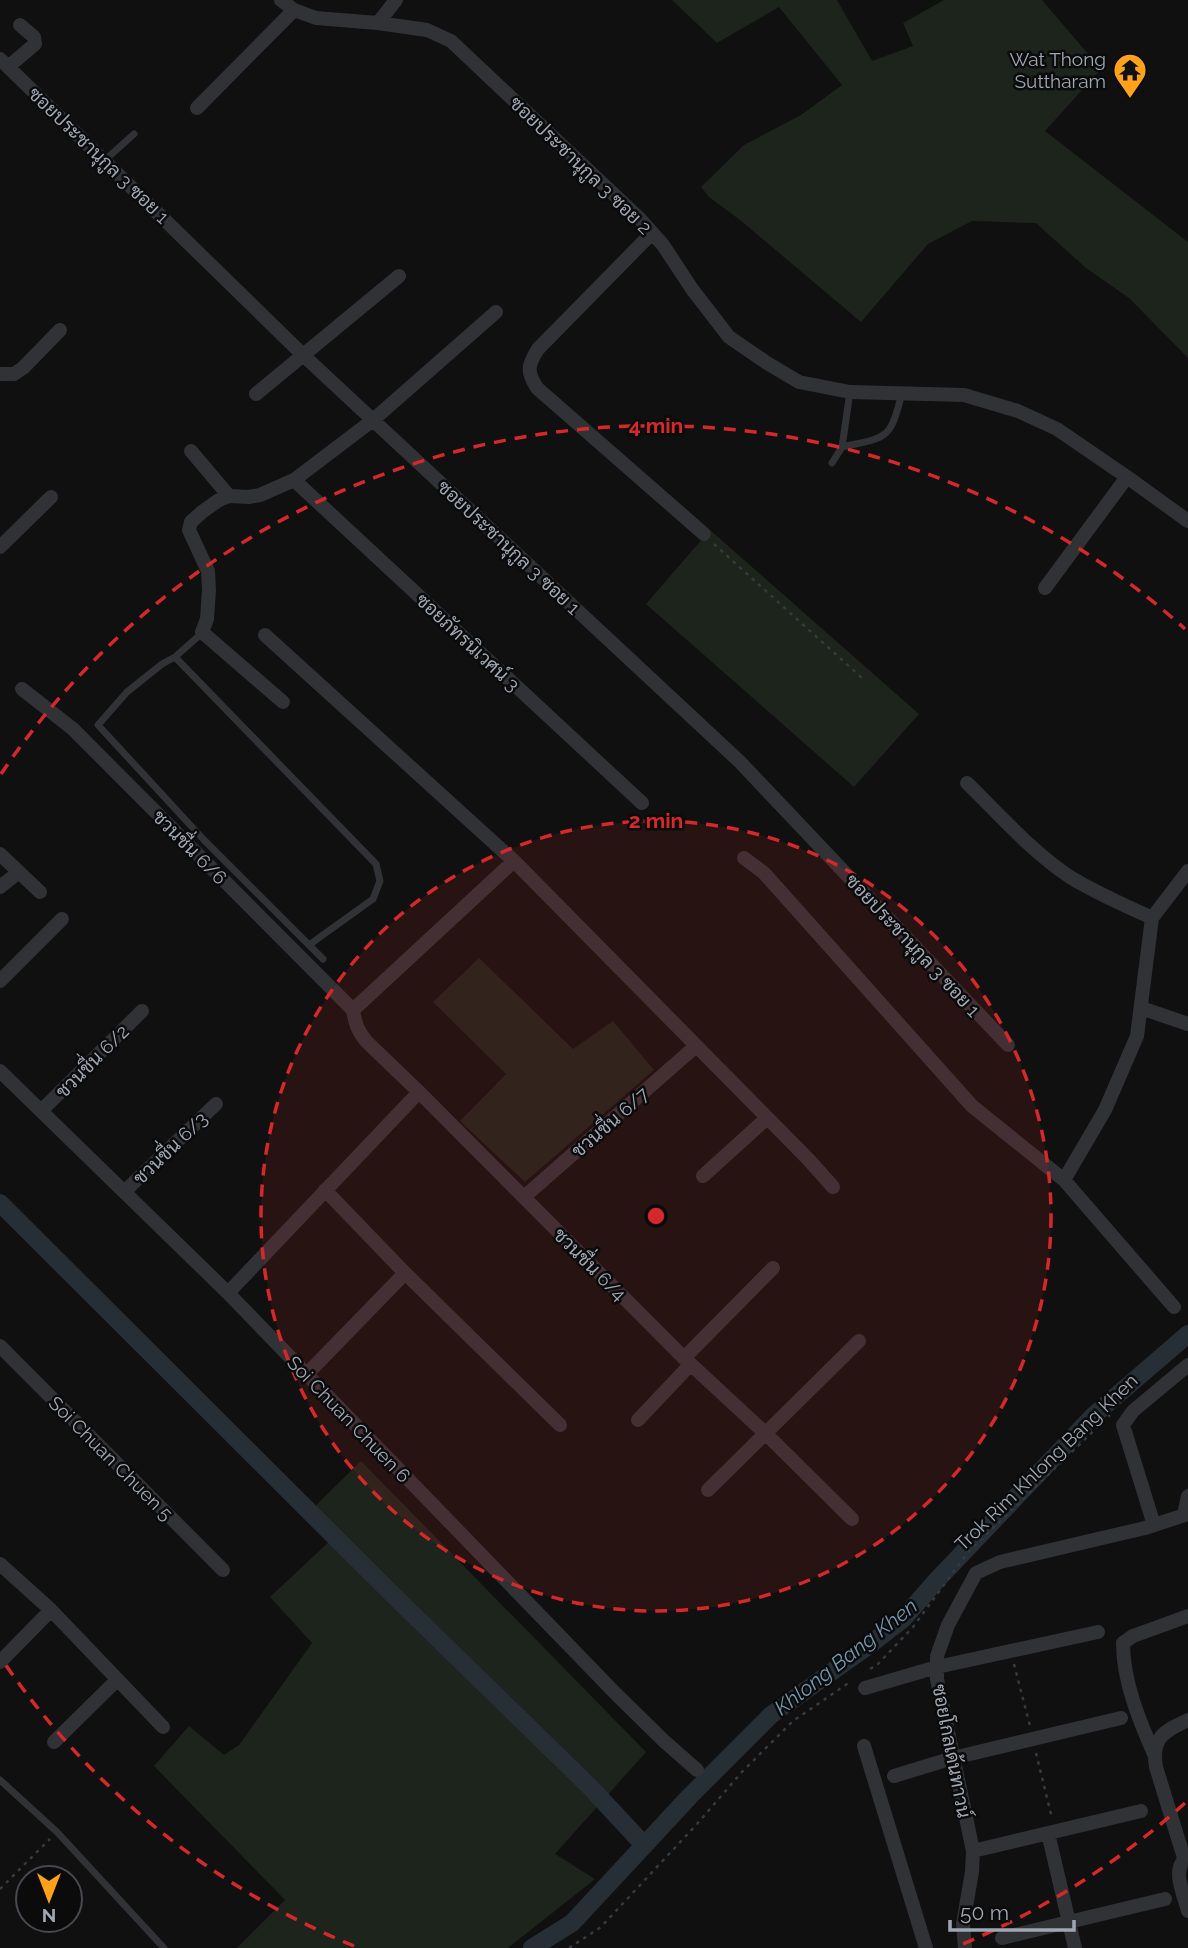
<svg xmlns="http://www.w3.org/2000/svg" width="1188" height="1948" font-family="Raleway,Sarabun,sans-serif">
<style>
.green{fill:#1c241c}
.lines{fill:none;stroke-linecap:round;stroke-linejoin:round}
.canal{stroke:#252f35;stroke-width:18}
.path{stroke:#36393e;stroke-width:2.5;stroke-dasharray:3.5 5;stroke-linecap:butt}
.lane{stroke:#303236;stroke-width:7}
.street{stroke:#303236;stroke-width:14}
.ring{fill:none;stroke:#d62828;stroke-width:3.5;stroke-dasharray:12 9}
.labels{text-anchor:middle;stroke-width:5;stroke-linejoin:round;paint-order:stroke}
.poi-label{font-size:19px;fill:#9fa7b3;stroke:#0b0b0c;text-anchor:end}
.street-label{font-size:19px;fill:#9fa7b3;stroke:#0b0b0c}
.water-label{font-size:21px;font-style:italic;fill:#7399b2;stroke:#0b0b0c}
.centre{fill:#d62828;stroke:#0b0b0c;stroke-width:3.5}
.ring-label{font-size:21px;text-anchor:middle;font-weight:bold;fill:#d62828;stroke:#0b0b0c;stroke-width:5;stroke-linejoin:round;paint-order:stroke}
</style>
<rect width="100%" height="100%" fill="#101011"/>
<path class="green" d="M672 0H837L872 61 913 46 903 23 944 0H1042L1101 69 1045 131 1188 242V358L1129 298 1086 268 1036 223 972 221 928 244 861 322 740 220 709 197 701 187 744 145 801 115 842 85 779 7 717 43Z
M710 530 919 714 854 787 646 604Z
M479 958 573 1049 613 1021 654 1070 525 1182 460 1121 506 1074 433 1002Z
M361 1461 646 1752 555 1854 595 1879 508 1948H237L285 1900 154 1766 189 1726 224 1755 239 1745 312 1643 270 1597 332 1539 303 1518Z"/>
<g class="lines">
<path class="canal" d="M0 1203 389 1591 590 1787 644 1845
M532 1948 572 1923 690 1796 771 1715 868 1646 903 1619 936 1581 1094 1415 1188 1334"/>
<path class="path" d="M714 544 862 678
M1014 1664 1030 1726
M870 1669 878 1664 913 1627 968 1552 1110 1415
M1036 1753 1052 1818
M0 1889 50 1839
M569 1948 601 1927 697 1824 741 1773 793 1721 850 1682"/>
<path class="lane" d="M105 160 134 134
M842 447C888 437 890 440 902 393
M832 463 842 447 850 392
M202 633 175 657 162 664 127 692 98 725 204 840 323 959
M175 657 376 864 380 881 373 899 309 945
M0 1780 57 1832 164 1948"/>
<path class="street" d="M281 0 294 10 316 18 378 23 427 30 451 41 639 218 663 245 692 289 729 337 767 363 799 382 850 392 964 395 1018 411 1057 429 1127 477 1188 521
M378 23 396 0
M0 59 303 355 739 761 1008 1045
M8 67 35 44 34 37 20 25
M197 108 294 10
M652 233 538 349C527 366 527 372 537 388L704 534
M0 374H14L23 368 60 330
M256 394 399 276
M191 451 229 496
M294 480 642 803
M0 547 51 497
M1045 588 1127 477
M265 635 514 861 809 1160 833 1187
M22 689 73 729 353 1010
M283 702 202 632 207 619 209 590 208 571 189 530 191 522 202 512 219 500 229 496 249 497 260 495 294 480 373 420 496 312
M967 783C1000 815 1032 852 1070 877 1096 893 1124 905 1152 918
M0 854 40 892
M744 858 764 873 972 1106 1064 1180 1174 1307
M0 887 19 872
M0 981 62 919
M1141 1008 1188 1024
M353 1010C355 1023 358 1032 367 1042L419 1092 684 1358 764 1432 852 1519
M353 1010 514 861
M0 1071 228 1293 616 1694 664 1741 697 1770
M41 1111 142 1011
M703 1176 767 1118
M1064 1180 1105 1110 1137 1036 1152 918 1188 871
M325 1190 405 1273 560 1425
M124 1192 216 1104
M524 1197 696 1046
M228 1293 419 1092
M0 1346 223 1570
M684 1358 773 1268
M306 1375 405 1273
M638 1420 690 1365
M708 1490 859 1341
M1184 1515 1188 1496
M1154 1525 1123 1425 1133 1411 1188 1365
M0 1564 51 1610 163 1727
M0 1662 51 1610
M865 1688 937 1667 1098 1632
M54 1742 117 1680
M864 1746 926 1948
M1154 1754C1139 1720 1123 1681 1123 1643L1133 1636 1188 1616
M894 1776 953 1758 1121 1718
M1048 1833 1075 1948
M973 1851 1141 1811
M1188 1857C1170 1868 1184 1894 1188 1911
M1184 1858 1156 1767C1151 1738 1164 1731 1188 1720
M1002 1938 1165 1899
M965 1948 963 1924 972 1872 973 1851 937 1679V1656L948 1625 976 1573 1000 1562 1145 1528 1188 1514"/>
</g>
<circle cx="656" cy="1216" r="395" fill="#d62828" fill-opacity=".12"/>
<g class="ring">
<circle cx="656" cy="1216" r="395"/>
<path d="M1185 1803A790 790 0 0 1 958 1946M354 1946A790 790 0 0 1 1 1658M1 774A790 790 0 0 1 1185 629"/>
</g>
<defs>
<symbol id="temple-pin" viewBox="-11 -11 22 30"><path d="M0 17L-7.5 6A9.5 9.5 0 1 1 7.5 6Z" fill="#ffa21a" stroke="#0b0b0c"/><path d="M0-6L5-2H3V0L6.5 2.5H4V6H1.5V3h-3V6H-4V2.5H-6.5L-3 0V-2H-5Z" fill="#111"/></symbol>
</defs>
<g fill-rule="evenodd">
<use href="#temple-pin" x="1111" y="51" width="38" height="52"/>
</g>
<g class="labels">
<g class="poi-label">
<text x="1106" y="66">Wat Thong<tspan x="1106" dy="22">Suttharam</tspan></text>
</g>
<g class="street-label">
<text transform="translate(99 155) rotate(44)" y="7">ซอยประชานุกูล 3 ซอย 1</text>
<text transform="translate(581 165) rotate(44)" y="7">ซอยประชานุกูล 3 ซอย 2</text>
<text transform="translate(509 547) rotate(43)" y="7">ซอยประชานุกูล 3 ซอย 1</text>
<text transform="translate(468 642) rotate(43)" y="7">ซอยภัทรนิเวศน์ 3</text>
<text transform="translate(190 847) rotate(45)" y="7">ชวนชื่น 6/6</text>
<text transform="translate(913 945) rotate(47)" y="7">ซอยประชานุกูล 3 ซอย 1</text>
<text transform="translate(92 1061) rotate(-45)" y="7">ชวนชื่น 6/2</text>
<text transform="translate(610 1122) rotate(-41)" y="7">ชวนชื่น 6/7</text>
<text transform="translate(170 1148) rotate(-44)" y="7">ชวนชื่น 6/3</text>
<text transform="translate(590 1264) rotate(45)" y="7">ชวนชื่น 6/4</text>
<text transform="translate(349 1419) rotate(46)" y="7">Soi Chuan Chuen 6</text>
<text transform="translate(111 1458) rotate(45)" y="7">Soi Chuan Chuen 5</text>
<text transform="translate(1046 1462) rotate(-44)" y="7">Trok Rim Khlong Bang Khen</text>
<text transform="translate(952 1751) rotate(79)" y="7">ซอยโกลเด้นทาวน์</text>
</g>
<g class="water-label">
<text transform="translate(846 1657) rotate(-38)" y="7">Khlong Bang Khen</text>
</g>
</g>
<circle cx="656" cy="1216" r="10" class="centre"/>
<g class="ring-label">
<text x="656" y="433">4 min</text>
<text x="656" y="828">2 min</text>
</g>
<g transform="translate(49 1899) rotate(180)"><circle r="33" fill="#0b0b0c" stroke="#46494f" stroke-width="2"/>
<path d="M0-5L12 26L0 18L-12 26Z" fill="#ffa21a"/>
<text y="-10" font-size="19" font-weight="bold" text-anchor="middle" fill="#9fa7b3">N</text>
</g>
<path d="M950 1920v10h124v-10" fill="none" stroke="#9fa7b3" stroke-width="3.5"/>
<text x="960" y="1920" font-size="21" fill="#9fa7b3" stroke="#0b0b0c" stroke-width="5" paint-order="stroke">50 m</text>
</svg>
